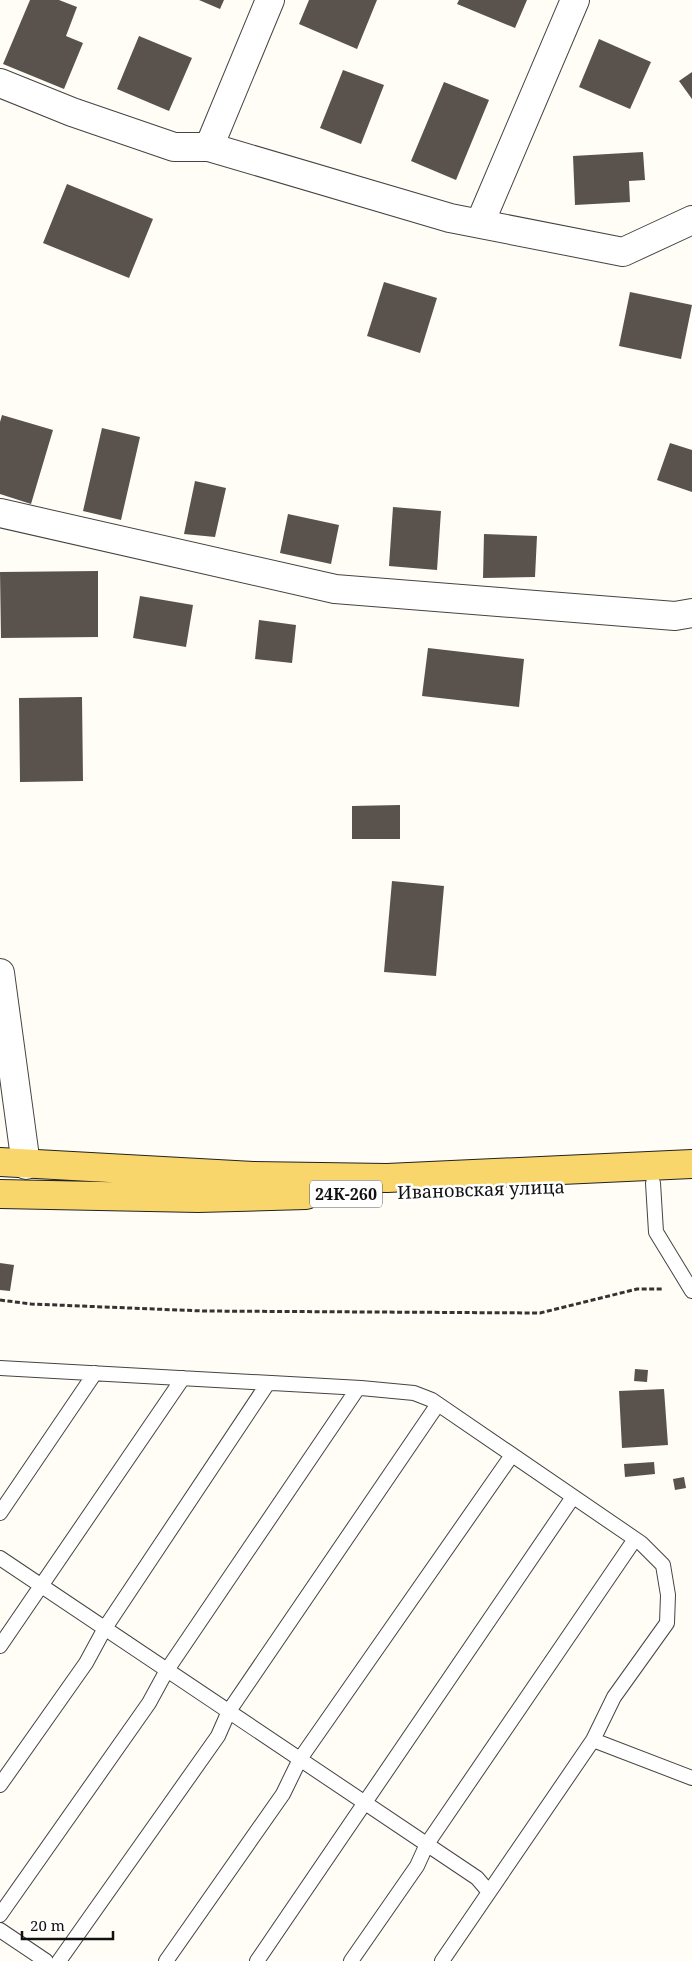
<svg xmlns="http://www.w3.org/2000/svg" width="692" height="1961" font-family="'Noto Serif',serif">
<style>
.building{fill:#5a524d}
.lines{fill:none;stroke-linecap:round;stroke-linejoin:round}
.service-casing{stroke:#444;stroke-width:16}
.minor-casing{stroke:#444;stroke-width:30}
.primary-casing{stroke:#222;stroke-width:30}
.path{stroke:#333;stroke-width:3;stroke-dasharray:5 2.5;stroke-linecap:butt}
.service{stroke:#fff;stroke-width:14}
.minor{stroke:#fff;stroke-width:28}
.primary{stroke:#f9d66b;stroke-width:28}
.labels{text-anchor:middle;stroke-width:5;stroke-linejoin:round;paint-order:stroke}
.shield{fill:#fff;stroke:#585858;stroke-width:1}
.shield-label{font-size:16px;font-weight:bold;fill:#111}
.street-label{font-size:18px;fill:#111;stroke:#fff}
</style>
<rect width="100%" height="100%" fill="#fffdf5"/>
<path class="building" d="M30 0H59L77 7 66 36 83 43 64 89 3 64Z
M199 0H224L220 9Z
M309 0H377L357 49 299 24Z
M459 0H527L515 28 457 4Z
M139 36 192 58 169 111 117 89Z
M599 39 651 62 630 109 579 87Z
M343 70 384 85 361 144 320 128Z
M692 72V99L679 81Z
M444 82 489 100 456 180 411 161Z
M643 152 645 180 629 181 630 202 575 205 573 156Z
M67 184 153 219 129 278 43 243Z
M384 282 437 298 420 353 367 336Z
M630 292 692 305 681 359 619 346Z
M2 415 53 430 31 504 0 494V422Z
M102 428 140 437 121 520 83 511Z
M670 443 692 450V492L657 480Z
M195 481 226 488 215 537 184 534Z
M393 507 441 511 437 570 389 566Z
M288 514 339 525 331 564 280 553Z
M484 534 537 536 535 577 483 578Z
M98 571V637L1 638 0 572Z
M140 596 193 605 186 647 133 638Z
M259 620 296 625 292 663 255 659Z
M428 648 524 659 519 707 422 696Z
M82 697 83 781 20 782 19 698Z
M400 805V839H352V806Z
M392 881 444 886 436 976 384 972Z
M0 1263 14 1265 10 1291 0 1290Z
M635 1369 648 1370 647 1382 634 1381Z
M664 1389 668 1445 622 1448 619 1391Z
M654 1462 655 1474 625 1477 624 1464Z
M684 1477 686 1488 675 1490 673 1479Z"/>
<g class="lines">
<defs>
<path id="service" d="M653 1183 656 1232 692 1291
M0 1368 361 1388 414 1393 432 1400 641 1543 663 1565 668 1595 667 1623 614 1697 593 1740 442 1961
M0 1513 95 1373
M0 1558 477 1878 489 1892
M0 1646 183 1378
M593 1740 692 1778
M0 1785 86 1663 105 1628 268 1383
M0 1915 149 1703 167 1670 358 1388
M0 1930 46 1961
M59 1961 218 1736 229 1711 438 1404
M166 1961 283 1794 300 1759 512 1455
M257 1961 573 1497
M351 1961 417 1866 427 1844 635 1539"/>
<path id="minor" d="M0 83 72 112 174 147H209L450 218 623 252 692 220
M209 147 270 0
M480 223 575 0
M0 513 335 589 675 616 692 613
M0 973 26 1165"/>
<path id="primary" d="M0 1162 253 1176 387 1178 692 1164
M0 1194 198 1198 306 1195"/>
</defs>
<use href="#service" class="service-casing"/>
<use href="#minor" class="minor-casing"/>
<use href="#primary" class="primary-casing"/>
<path class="path" d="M0 1300 31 1304 203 1311 540 1313 637 1289H664"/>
<use href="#service" class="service"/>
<use href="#minor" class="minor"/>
<use href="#primary" class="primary"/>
</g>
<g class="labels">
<rect class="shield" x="310" y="1180.5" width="72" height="27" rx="4"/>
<g class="shield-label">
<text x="346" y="1200">24К-260</text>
</g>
<g class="street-label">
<text transform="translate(481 1190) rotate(-2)" y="6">Ивановская улица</text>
</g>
</g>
<path d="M22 1931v8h91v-8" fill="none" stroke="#111111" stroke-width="2.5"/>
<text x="30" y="1931" font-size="15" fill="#111111" stroke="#ffffff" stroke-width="4" paint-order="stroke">20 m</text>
</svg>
